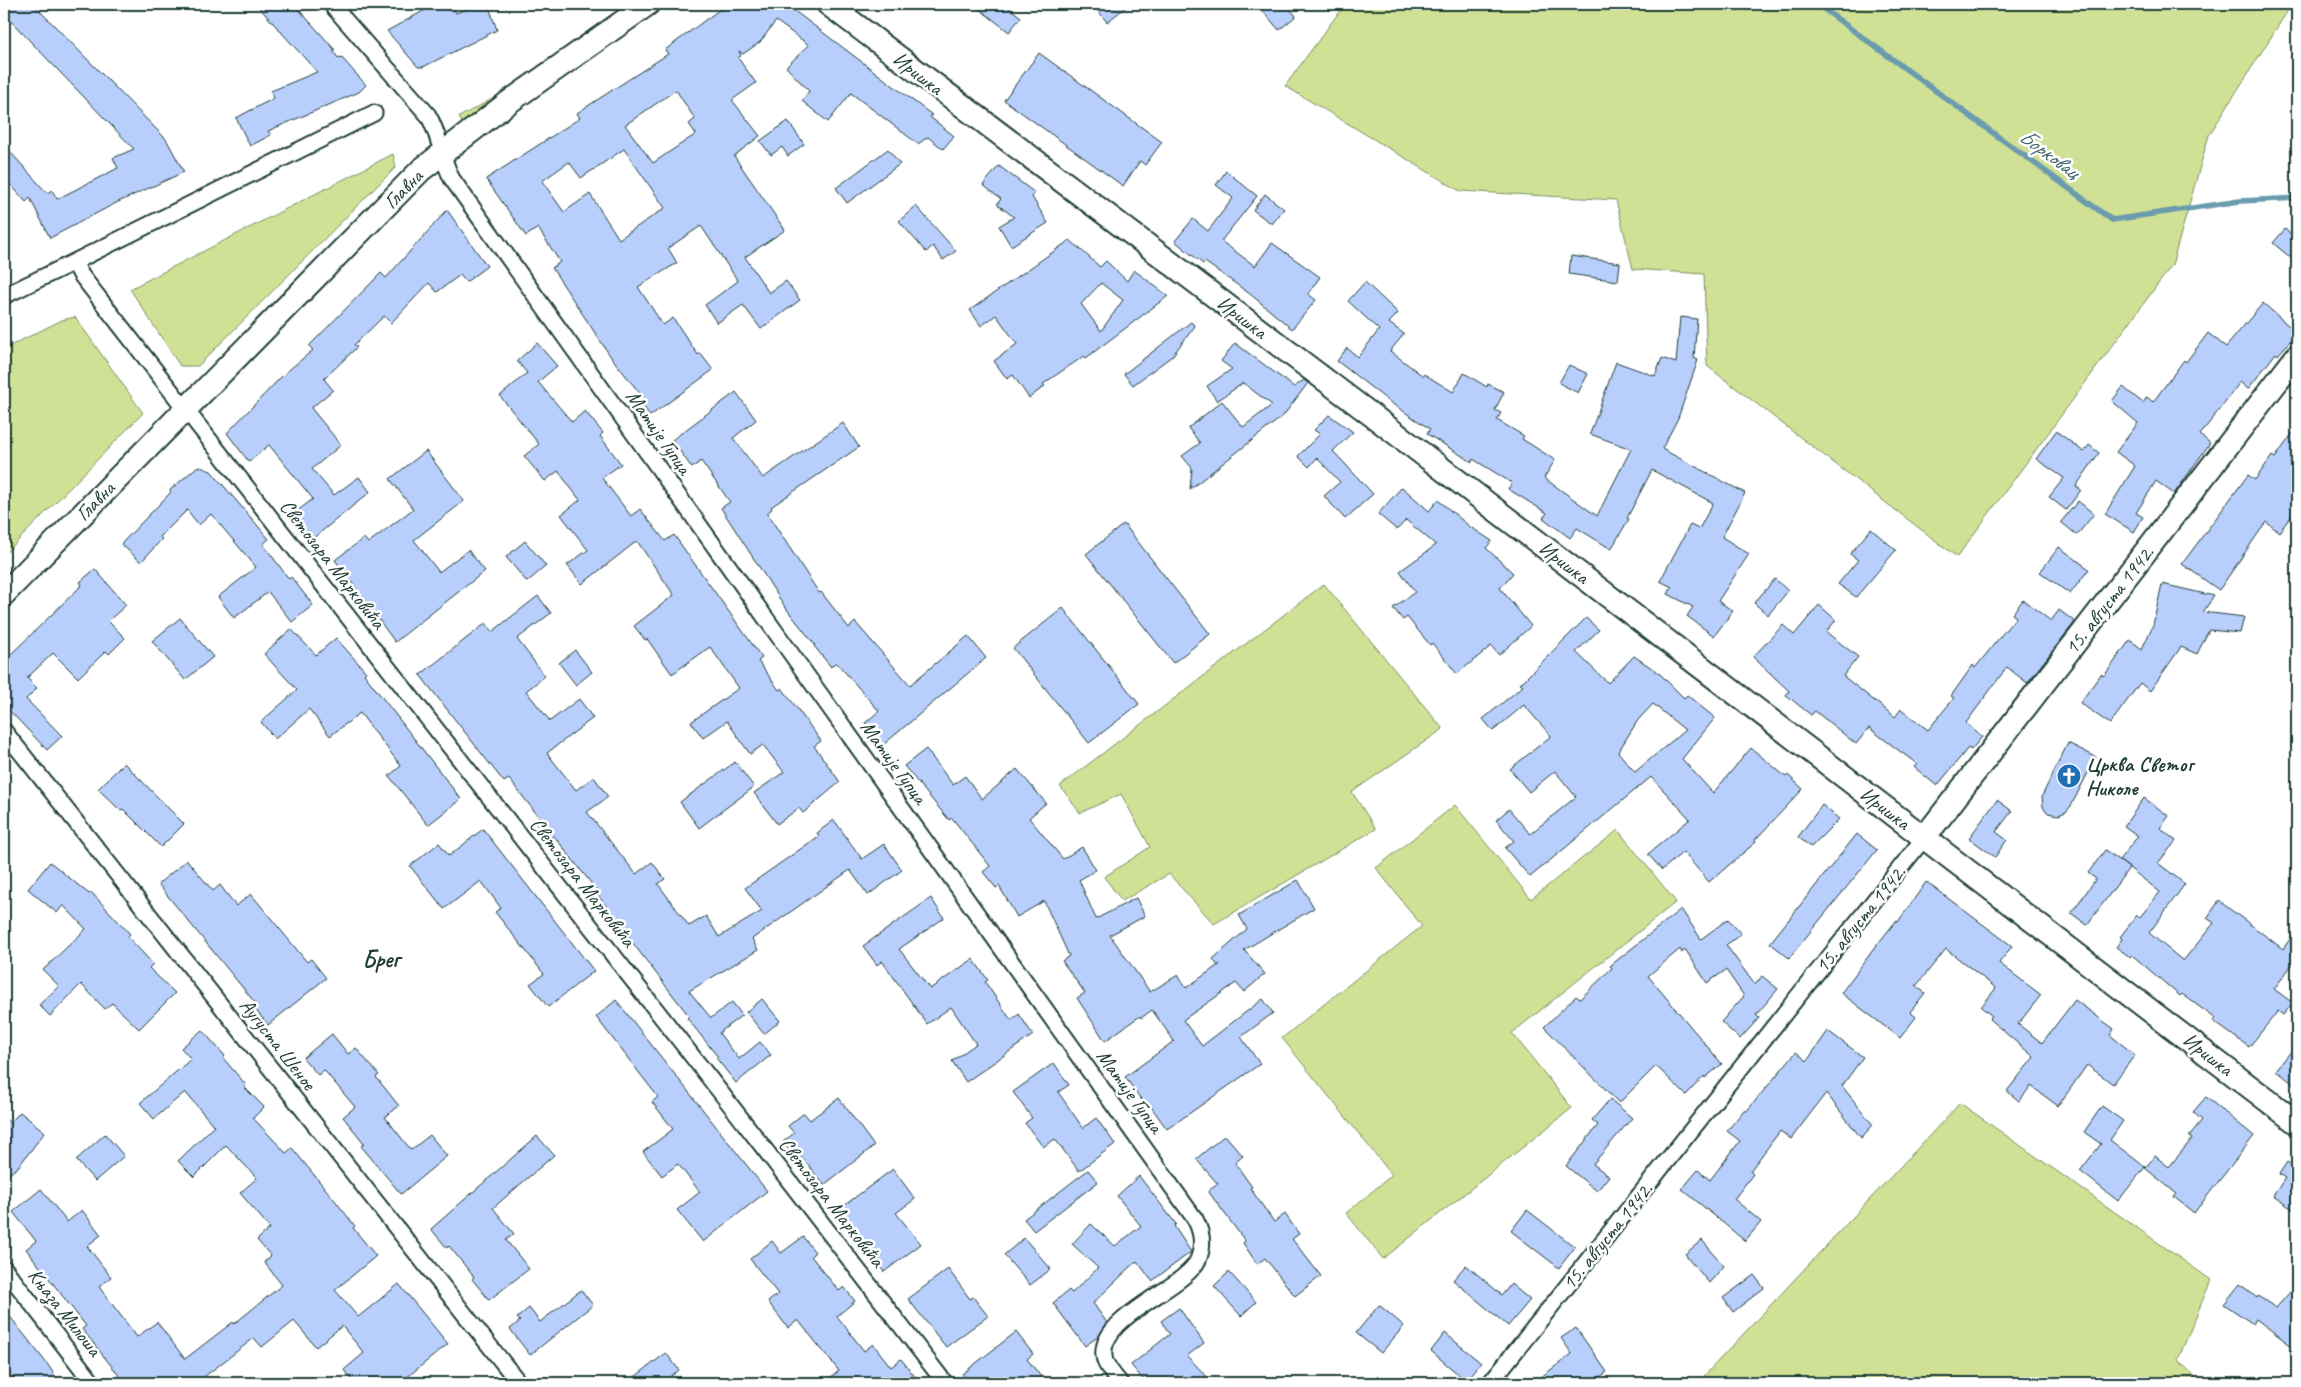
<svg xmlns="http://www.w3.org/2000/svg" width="2301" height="1387" font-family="Caveat,sans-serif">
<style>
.green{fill:#d0e195;stroke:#788f64}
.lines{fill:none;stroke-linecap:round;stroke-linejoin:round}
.stream{stroke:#6b9bae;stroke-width:5.5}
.building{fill:#b8cefd;stroke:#1f3d34;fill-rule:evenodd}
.street-casing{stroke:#1f3d34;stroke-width:19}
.secondary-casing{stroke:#1f3d34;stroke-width:26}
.street{stroke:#fff;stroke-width:15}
.secondary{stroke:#fff;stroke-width:22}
.labels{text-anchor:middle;stroke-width:5;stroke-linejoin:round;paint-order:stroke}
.street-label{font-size:21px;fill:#1f3d34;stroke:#fff}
.poi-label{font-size:21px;font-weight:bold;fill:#1f3d34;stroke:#fff;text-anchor:start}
.water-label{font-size:22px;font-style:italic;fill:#3f6467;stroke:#fff}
.quarter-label{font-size:24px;font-weight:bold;fill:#1f3d34;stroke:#fff}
</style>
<rect width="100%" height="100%" fill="#fff"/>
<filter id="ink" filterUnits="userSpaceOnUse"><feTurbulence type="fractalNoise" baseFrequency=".02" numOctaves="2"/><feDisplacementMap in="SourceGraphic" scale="10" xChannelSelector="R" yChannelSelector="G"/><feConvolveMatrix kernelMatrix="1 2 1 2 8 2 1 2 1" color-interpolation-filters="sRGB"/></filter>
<g filter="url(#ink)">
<path class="green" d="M1345 4H2292L2209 135 2172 265 1957 557 1707 366 1704 274 1633 269 1616 200 1460 191 1285 86Z
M512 88 466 131 459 117Z
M393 154 396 167 198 366H180L130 289Z
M75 317 143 413 4 555V349L62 320Z
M1324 584 1443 729 1352 792 1376 829 1214 924 1169 874 1122 901 1104 877 1150 847 1121 794 1080 813 1060 786Z
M1455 805 1531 899 1618 830 1676 902 1512 1033 1572 1108 1383 1259 1346 1213 1392 1175 1282 1038 1422 926 1376 868Z
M1960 1103 2211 1280 2178 1360 2202 1383H1706L1704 1376Z"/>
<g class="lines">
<path class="stream" d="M1817 4 2112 220 2240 201 2297 198"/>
</g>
<path class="building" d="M4 4H33L166 139 184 172 116 203 50 238 30 198 26 202 4 177V145L47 193 52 190 57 199 118 168 113 158 134 149 4 14Z
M256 4H294L335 50 333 51 338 58 341 57 366 85 359 92 268 131 271 135 250 146 236 118 274 98 271 91 317 72Z
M436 4H451L456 13 480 4H488L497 30 423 67H418L387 31Z
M727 4H790L788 6 932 115 930 117 954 136 943 149 928 137 918 144 851 93 828 122 802 101 809 91 786 67 809 45 776 21 760 42 743 54 739 51 741 56 738 58 756 83 732 100 760 136 734 156 785 230 745 257 769 293 786 281 800 300 761 329 743 305 717 323 705 305 738 281 701 226 668 248 677 263 638 287 663 325 673 318 698 355 700 353 713 370 650 416 638 399 642 396 611 357 552 268 560 262 538 228 526 236 486 179 580 118 577 113 668 54 665 50ZM676 90 695 119 689 124 696 134 653 163 625 125ZM624 149 665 208 619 239 590 194 564 212 542 181 569 162 581 178Z
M973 4H1004L1021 17 1009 32Z
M1092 4H1130L1107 22Z
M1257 4H1286L1296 16 1279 30Z
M1039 53 1162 142 1145 165 1140 161 1123 186 1004 100Z
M788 121 804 144 788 156 782 147 771 155 760 141Z
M888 149 900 164 847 203 836 188Z
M999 166 1035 193 1032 197 1048 223 1011 246 999 226 1014 217 997 204 1001 199 983 185Z
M1226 171 1257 196 1221 241 1255 266 1272 243 1320 277 1308 294 1316 300 1292 329 1250 294 1205 262 1203 264 1175 241 1193 219 1208 231 1233 198 1216 185Z
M1265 194 1284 209 1272 224 1253 210Z
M916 206 956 251 943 260 933 246 926 252 899 221Z
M447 210 487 266 466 282 460 275 437 292 429 283 391 323 384 316 354 345 357 347 324 379 333 390 311 408 341 445 312 469 334 495 359 477 370 492 311 540 292 515 313 499 269 445 249 462 227 433 284 374 313 350 309 346 381 273 386 278Z
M2285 229 2297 240V263L2273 243Z
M1070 240 1100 267 1106 261 1127 281 1134 270 1168 296 1086 358 1084 356 1043 384 1045 386 1029 398 1013 375 1007 379 994 361 1017 344 996 315 981 326 970 310ZM1101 283 1123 300 1101 331 1081 304Z
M1571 256 1620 263 1618 281 1569 274Z
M1365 282 1398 313 1389 323 1404 334 1390 351 1423 376 1424 374 1453 392 1464 373 1487 387 1488 384 1504 392 1495 410 1501 413 1497 420 1524 436 1522 439 1555 460 1544 478 1597 516 1631 449 1590 434 1616 362 1655 376 1662 358 1676 363 1680 317 1697 319 1694 358 1698 360 1678 418 1662 449 1745 493 1722 537 1749 554 1718 601 1733 611 1714 636 1687 616 1693 607 1668 594 1672 587 1660 581 1690 525 1699 529 1713 503 1652 470 1627 518 1629 519 1611 549 1577 528 1570 538 1543 518 1547 513 1508 489 1512 483 1473 459 1472 462 1427 434 1430 429 1391 403 1337 361 1347 348 1358 357 1379 330 1348 301Z
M2263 303 2297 333 2278 355 2276 353 2248 389 2240 382 2200 435 2210 443 2174 494 2156 481 2136 513 2143 517 2134 532 2105 514 2135 466 2116 452 2138 423 2112 401 2123 387 2143 403 2147 397 2153 402 2184 360 2186 362 2208 333 2226 347Z
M1191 322 1195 326 1172 356 1133 385 1124 374Z
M537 343 557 366 538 382 572 422 585 411 603 433 600 436 621 464 602 478 631 516 640 509 665 541 674 535 762 658 758 661 779 690 782 688 821 741 814 746 840 782 803 813 799 808 777 824 754 793 784 772 763 745 750 754 727 721 703 738 691 722 739 688 710 647 672 674 647 639 645 640 634 626 674 595 637 541 582 584 567 565 588 550 561 515 580 500 558 471 545 481 524 456 539 444 500 396 527 373 517 361Z
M1235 343 1294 387 1304 380 1308 383 1283 416 1190 489 1192 468 1182 456 1200 443 1188 428 1222 401 1243 427 1272 405 1243 383 1217 401 1207 386 1232 369 1221 361Z
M1569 365 1588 374 1578 393 1559 383Z
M736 392 756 420 733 438 763 478 843 423 859 447 771 507 772 509 767 513 819 593 821 592 849 628 855 622 910 685 968 636 986 658 883 745 865 723 879 711 836 662 831 667 814 646 815 645 785 607 721 508 730 502 701 461 692 468 672 440Z
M1329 415 1353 432 1333 451 1373 494 1345 519 1324 496 1340 482 1317 458 1309 467 1298 456 1320 434 1314 430Z
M2297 427V509L2279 532 2266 522 2219 590 2182 564 2248 475 2255 480 2272 456 2275 458Z
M2056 431 2084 452 2089 445 2099 453 2076 486 2081 490 2066 510 2049 497 2064 478 2036 459Z
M426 451 464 501 414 540 439 572 468 550 485 571 395 642 335 560 364 538 368 543 413 509 390 479Z
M198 466 211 471 269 539 263 544 289 579 291 577 313 605 292 622 268 592 234 618 218 597 256 567 211 514 199 525 187 510 160 537 162 539 141 562 121 544 171 492 170 490Z
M1402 487 1429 511 1438 500 1469 526 1492 541 1486 548 1513 573 1500 588 1531 626 1499 655 1491 646 1457 674 1432 643 1430 645 1407 617 1403 620 1393 608 1415 592 1400 571 1436 545 1406 520 1397 530 1378 514Z
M2078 501 2094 514 2077 535 2061 522Z
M1124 524 1210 634 1173 663 1086 554Z
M1871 529 1896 550 1856 597 1838 584 1858 560 1850 554Z
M525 541 546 566 527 582 506 557Z
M2059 547 2089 569 2070 594 2040 572Z
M95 569 126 605 108 621 125 638 109 654 106 651 78 678 53 653 27 678 37 688 26 699 62 736 47 750 4 705V661L82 585 80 582Z
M1775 579 1788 591 1768 615 1754 603Z
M2162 584 2214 596 2203 612 2244 617 2240 633 2209 630 2197 654 2181 647 2150 691 2140 683 2110 724 2080 703 2101 674 2104 676 2130 640 2142 649 2153 625Z
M538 596 551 613 517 639 545 676 526 691 550 721 579 699 593 718 547 753 576 790 594 777 608 797 587 812 636 874 652 862 665 879 658 884 689 926 706 916 719 937 762 911 745 888 819 836 817 833 834 820 862 859 884 844 902 870 868 895 850 870 752 939 758 950 689 991 711 1018 732 1002 742 1015 719 1033 739 1059 760 1042 771 1055 736 1083 716 1058 718 1057 687 1018 689 1016 628 937 630 936 596 893 598 892 554 836 548 840 534 821 539 817 509 779 504 782 420 675 486 623 492 632Z
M2023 600 2051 621 2059 610 2075 622 2027 683 2007 667 1966 723 1982 737 1971 750 1968 748 1937 786 1914 767 1917 764 1869 728 1856 744 1815 711 1811 715 1786 695 1789 691 1753 657 1783 625 1794 635 1819 605 1836 620 1826 632 1858 657 1843 676 1895 717 1901 709 1928 730 1954 698 1951 696 1973 665 1975 668 2016 617 2012 614Z
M1063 608 1139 704 1089 743 1013 648Z
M180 618 213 657 185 680 152 641Z
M1586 618 1599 630 1576 652 1608 683 1634 656 1659 673 1684 698 1687 695 1715 718 1682 759 1713 793 1751 748 1786 777 1788 775 1803 789 1755 840 1756 842 1709 882 1683 852 1662 870 1648 854 1690 819 1651 777 1530 877 1505 848 1514 841 1496 820 1509 809 1530 834 1576 797 1555 771 1529 792 1510 769 1551 736 1524 705 1493 731 1483 719 1523 686 1520 684ZM1653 704 1685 730 1635 772 1618 752 1638 720Z
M291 629 316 655 336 638 366 672 364 674 461 799 428 825 389 776 401 766 360 713 330 736 309 709 275 739 261 722 297 690 264 654Z
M575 650 592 672 576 685 559 663Z
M2068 743 2096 757 2071 806 2066 812 2058 815 2048 813 2043 807 2042 796Z
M926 749 953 785 965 776 982 799 1017 769 1046 803 1029 818 1063 859 1082 847 1096 870 1079 880 1096 919 1136 898 1145 916 1110 935 1150 992 1178 975 1186 988 1220 964 1218 966 1213 959 1247 929 1239 915 1298 880 1314 908 1244 950 1265 974 1244 992 1236 983 1183 1020 1202 1046 1263 999 1273 1013 1241 1037 1260 1064 1167 1129 1149 1104 1146 1106 1125 1077 1174 1041 1152 1010 1141 1018 1140 1016 1105 1041 1077 998 1085 993 1062 961 1069 956 1044 901 1017 917 999 886 996 888 983 872 990 866 952 818 949 820 904 766Z
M735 762 754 787 699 828 680 802Z
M124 763 184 824 161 847 123 809 121 811 98 789Z
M2144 798 2169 816 2160 828 2176 841 2158 863 2185 884 2149 933 2183 961 2214 923 2207 918 2219 901 2283 949 2297 929V958L2274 989 2293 1003 2283 1015 2278 1011 2249 1047 2213 1021 2216 1019 2182 994 2180 996 2132 955 2130 957 2116 947 2122 939 2120 937 2137 915 2140 917 2160 892 2119 860 2138 836 2124 826Z
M1997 800 2012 811 1996 832 2007 840 1995 857 1969 838Z
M1822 805 1839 819 1811 847 1798 837Z
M483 829 594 971 548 1007 530 984 544 974 495 912 501 908 481 881 444 909 410 866 439 843 449 856Z
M1857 834 1877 850 1789 958 1770 943Z
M2105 850 2129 868 2087 925 2071 913 2096 879 2088 873Z
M187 860 213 891 220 885 236 906 251 894 307 962 311 959 326 978 268 1025 253 1007 256 1004 158 884Z
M50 862 89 894 91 892 130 934 128 937 153 964 149 968 175 993 139 1029 112 1003 105 1009 81 984 50 1016 39 1005 59 986 43 970 86 929 63 905 57 913 28 889Z
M1926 882 2012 946 1999 963 2041 995 2018 1024 2042 1043 2075 1000 2114 1029 2110 1035 2135 1055 2113 1084 2087 1065 2058 1106 2031 1086 2019 1101 2007 1091 2034 1057 1989 1019 1992 1016 1981 1007 1996 988 1946 949 1916 986 1925 993 1910 1012 1916 1017 1900 1038 1841 993 1876 946 1896 921 1898 922Z
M931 898 944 918 899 949 930 989 973 959 988 980 985 982 1011 1020 1019 1014 1033 1035 966 1082 952 1061 976 1044 951 1007 927 1024 882 961 877 965 863 946Z
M1681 909 1701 939 1728 919 1741 934 1726 945 1755 985 1762 976 1778 989 1756 1015 1759 1018 1740 1039 1721 1022 1744 996 1726 970 1707 983 1685 949 1682 953 1680 949 1648 976 1722 1064 1705 1078 1704 1076 1686 1095 1656 1066 1619 1103 1544 1027 1576 996 1580 999 1612 968 1610 966Z
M762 999 780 1021 764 1034 746 1012Z
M616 1000 767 1191 703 1242 677 1210 700 1192 678 1164 662 1176 643 1152 673 1129 652 1102 658 1097 596 1017Z
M202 1030 225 1056 223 1058 246 1085 244 1087 264 1107 253 1118 286 1153 292 1148 333 1198 355 1226 353 1228 376 1256 335 1290 358 1317 399 1284 448 1344 400 1383H354L344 1370 364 1353 342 1326 316 1347 294 1321 262 1347 254 1338 196 1383H125L82 1329 86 1326 26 1249 36 1241 13 1212 41 1189 67 1222 82 1210 101 1235 87 1246 111 1277 99 1287 137 1337 157 1322 185 1359 233 1322 234 1324 282 1285 264 1262 271 1256 257 1240 270 1228 240 1193 257 1178 226 1145 194 1177 178 1161 214 1126 185 1092 154 1119 140 1103 191 1059 181 1048Z
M1828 1031 1863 1057 1842 1086 1873 1125 1861 1138 1826 1093 1791 1139 1780 1131 1750 1171 1753 1174 1734 1199 1761 1222 1745 1241 1682 1189 1698 1170 1710 1180 1740 1141 1727 1131 1744 1110 1746 1112 1796 1052 1807 1061Z
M332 1034 348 1054 356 1048 379 1075 376 1077 399 1106 385 1117 411 1150 430 1135 447 1156 401 1194 361 1146 364 1143 343 1117 355 1107 324 1070 318 1075 303 1058Z
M2297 1044V1087L2276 1070Z
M1054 1063 1069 1085 1058 1092 1083 1128 1096 1118 1115 1144 1079 1171 1055 1139 1043 1147 1025 1123 1032 1118 1013 1092Z
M2206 1097 2254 1136 2194 1213 2174 1197 2177 1194 2145 1168 2155 1156 2169 1167 2192 1139 2189 1136 2202 1120 2193 1112Z
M839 1098 874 1146 824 1185 802 1157 797 1161 783 1142 794 1133 788 1126 804 1113 810 1120Z
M1610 1099 1632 1118 1593 1164 1609 1176 1597 1191 1566 1166 1598 1125 1592 1120Z
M2102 1106 2123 1121 2110 1140 2145 1167 2118 1201 2080 1171 2101 1144 2084 1132Z
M20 1112 45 1132 18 1167 4 1178V1117L10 1123Z
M105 1134 124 1156 95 1181 76 1160Z
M1225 1135 1243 1156 1235 1163 1252 1187 1250 1188 1274 1222 1285 1214 1299 1234 1292 1239 1321 1276 1295 1296 1265 1258 1257 1264 1243 1243 1245 1241 1208 1191 1218 1184 1196 1159Z
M537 1136 554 1155 493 1208 514 1234 506 1240 529 1269 489 1300 472 1279 474 1277 449 1246 447 1248 431 1229Z
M2297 1160V1212L2273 1196 2285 1178 2279 1174 2287 1162 2294 1166Z
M893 1169 915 1199 896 1213 921 1244 884 1272 838 1210Z
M1088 1170 1098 1182 1034 1231 1024 1219Z
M1139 1176 1176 1224 1174 1226 1191 1252 1152 1281 1137 1261 1093 1303 1107 1323 1099 1336 1085 1346 1053 1303 1069 1290 1072 1293 1098 1268 1072 1244 1091 1224 1115 1246 1141 1226 1117 1196Z
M1527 1210 1575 1247 1559 1268 1511 1231Z
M803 1237 815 1252 811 1256 839 1291 844 1287 855 1301 837 1316 864 1351 873 1344 891 1367 901 1359 920 1383H823L839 1371 798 1320 788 1328 768 1302 778 1294 750 1259 772 1241 781 1253Z
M1024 1238 1051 1269 1030 1285 1004 1255Z
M1702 1240 1724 1266 1709 1283 1685 1254Z
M1466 1265 1502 1295 1511 1284 1530 1300 1508 1326 1453 1280Z
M948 1269 970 1299 973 1297 988 1316 946 1347 908 1299Z
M1229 1272 1256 1302 1241 1316 1214 1286Z
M1754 1275 1764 1288 1733 1312 1723 1298Z
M2240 1284 2257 1298 2258 1296 2276 1308 2297 1284V1350L2256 1319 2253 1324 2224 1304Z
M581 1290 593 1305 530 1355 510 1329 520 1321 517 1318 529 1308 540 1322Z
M1379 1305 1404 1326 1381 1353 1356 1333Z
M1179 1308 1204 1343 1187 1356 1213 1383H1146L1131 1365 1170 1334 1161 1321Z
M4 1309 48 1365 60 1383H4Z
M1576 1328 1607 1372 1591 1383H1533L1572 1354 1561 1338Z
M1016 1332 1033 1354 1027 1359 1046 1383H970L962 1374Z
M1445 1333 1481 1363 1466 1381 1431 1351Z
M666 1353 679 1370 662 1383H627Z"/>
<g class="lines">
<defs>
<path id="street" d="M331 4 428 115C440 135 441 158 452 179L1195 1219C1202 1232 1204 1246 1198 1260 1184 1290 1092 1318 1105 1361 1108 1369 1115 1377 1120 1383
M374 113 74 262 81 275 172 392 736 1112 945 1383
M4 296 74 262
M4 731 519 1383
M4 1268 93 1383
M1490 1383 1924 838"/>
<path id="secondary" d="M828 4 1373 416 2297 1123
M4 594 421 170 509 102 648 4
M1924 838 2297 356"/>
</defs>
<use href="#street" class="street-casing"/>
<use href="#secondary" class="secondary-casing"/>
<use href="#street" class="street"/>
<use href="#secondary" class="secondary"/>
</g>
</g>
<defs>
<symbol id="church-disc" viewBox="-11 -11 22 22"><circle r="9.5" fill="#1f6fb2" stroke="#fff"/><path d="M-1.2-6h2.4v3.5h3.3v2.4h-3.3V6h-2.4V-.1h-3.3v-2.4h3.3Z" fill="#fff"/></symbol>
</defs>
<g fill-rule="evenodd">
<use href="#church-disc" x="2055" y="762" width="28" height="28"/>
</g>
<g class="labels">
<g class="street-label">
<text transform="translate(918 73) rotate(38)" y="7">Иришка</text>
<text transform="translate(403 189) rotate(-45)" y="7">Главна</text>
<text transform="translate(1242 317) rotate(37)" y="7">Иришка</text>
<text transform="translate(659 432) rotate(55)" y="7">Матије Гупца</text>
<text transform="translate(95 501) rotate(-45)" y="7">Главна</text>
<text transform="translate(1564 562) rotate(37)" y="7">Иришка</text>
<text transform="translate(333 564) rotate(52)" y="7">Светозара Марковића</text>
<text transform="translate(2109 600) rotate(-52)" y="7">15. августа 1942.</text>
<text transform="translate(894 762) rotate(54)" y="7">Матије Гупца</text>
<text transform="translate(1885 808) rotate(37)" y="7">Иришка</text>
<text transform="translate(583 882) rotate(52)" y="7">Светозара Марковића</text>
<text transform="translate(1860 919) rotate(-51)" y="7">15. августа 1942.</text>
<text transform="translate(278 1044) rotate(52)" y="7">Аугуста Шеное</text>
<text transform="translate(2208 1054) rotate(38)" y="7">Иришка</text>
<text transform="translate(1130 1091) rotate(54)" y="7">Матије Гупца</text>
<text transform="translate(832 1202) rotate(52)" y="7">Светозара Марковића</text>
<text transform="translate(1607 1236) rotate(-51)" y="7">15. августа 1942.</text>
<text transform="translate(65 1312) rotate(52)" y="7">Књаза Милоша</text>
</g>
<g class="poi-label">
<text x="2086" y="771">Црква Светог<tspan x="2086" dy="24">Николе</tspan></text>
</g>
<g class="water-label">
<text transform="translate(2050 153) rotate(36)" y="8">Борковац</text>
</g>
<g class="quarter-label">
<text x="381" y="967">Брег</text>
</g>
</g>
<rect width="2301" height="1387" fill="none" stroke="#fff" stroke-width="20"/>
<rect x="10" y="10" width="2281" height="1367" fill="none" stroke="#1f3d34" stroke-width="2" filter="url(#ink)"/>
</svg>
